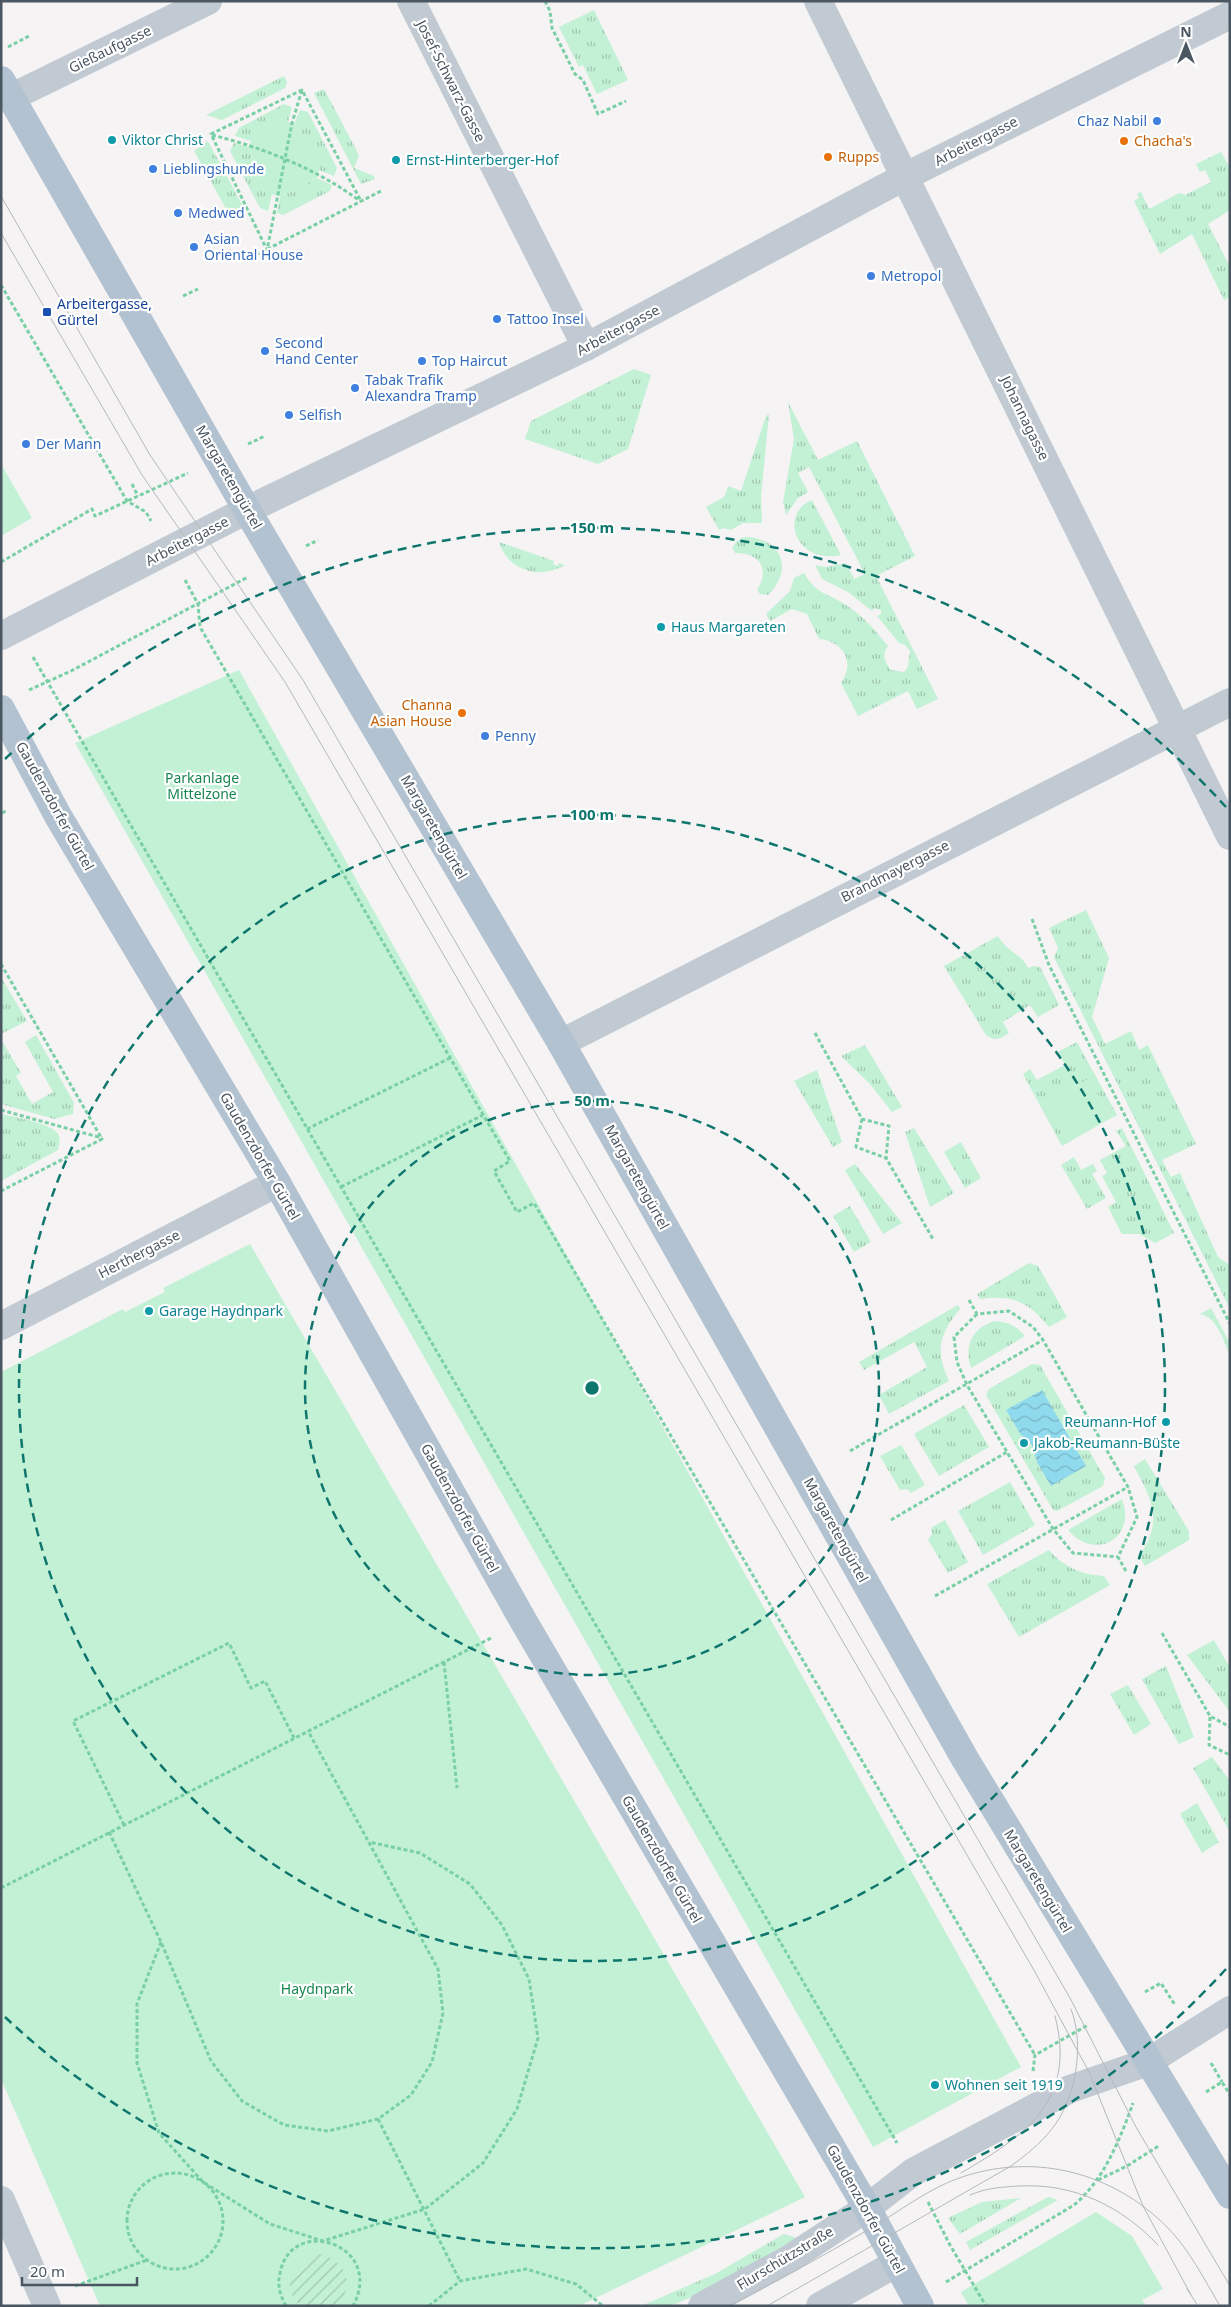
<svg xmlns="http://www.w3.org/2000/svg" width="1231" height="2307" font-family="'Noto Sans',sans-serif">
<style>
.grass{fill:url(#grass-tufts);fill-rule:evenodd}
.park{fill:#c3f1d5}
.garden{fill:url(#garden-furrows)}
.water{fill:url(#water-waves)}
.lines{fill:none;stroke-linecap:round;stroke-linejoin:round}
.path{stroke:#7ad0a6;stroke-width:3;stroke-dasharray:4 2.5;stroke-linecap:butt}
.minor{stroke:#c1cad2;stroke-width:28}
.tertiary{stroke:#c1cad2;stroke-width:28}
.primary{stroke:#b3c2d1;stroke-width:28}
.tram{stroke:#b5b8bd;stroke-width:1}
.ring{fill:none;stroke:#0f766e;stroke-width:2.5;stroke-dasharray:9 6}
.shop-dot{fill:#3f7fe0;stroke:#fff;stroke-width:2}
.culture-dot{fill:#0f9aa8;stroke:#fff;stroke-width:2}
.food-dot{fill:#e8710a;stroke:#fff;stroke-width:2}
.transit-dot{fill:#1a4fb4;stroke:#fff;stroke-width:2}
.labels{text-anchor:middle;stroke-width:4.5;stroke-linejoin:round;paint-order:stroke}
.street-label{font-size:14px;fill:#4a5661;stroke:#fff}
.shop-label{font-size:14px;fill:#366cbe;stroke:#fff;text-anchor:start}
.culture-label{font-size:14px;fill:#0d838f;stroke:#fff;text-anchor:start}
.food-label{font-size:14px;fill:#c56008;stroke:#fff;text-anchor:start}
.transit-label{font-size:14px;fill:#164399;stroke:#fff;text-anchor:start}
.park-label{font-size:14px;fill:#17864f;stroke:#fff}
.centre{fill:#0f766e;stroke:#fff;stroke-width:2.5}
.ring-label{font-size:15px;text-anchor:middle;font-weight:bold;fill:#0f766e;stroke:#fff;stroke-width:4.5;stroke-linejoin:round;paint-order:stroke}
</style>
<defs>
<pattern id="grass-tufts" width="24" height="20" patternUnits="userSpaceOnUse" patternTransform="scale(1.25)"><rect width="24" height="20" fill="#c3f1d5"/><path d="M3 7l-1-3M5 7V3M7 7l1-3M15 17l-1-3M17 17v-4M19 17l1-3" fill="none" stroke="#a0c6b0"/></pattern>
<pattern id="garden-furrows" width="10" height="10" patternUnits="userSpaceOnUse" patternTransform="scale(1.25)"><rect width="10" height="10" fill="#c3f1d5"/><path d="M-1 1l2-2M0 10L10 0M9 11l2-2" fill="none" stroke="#a0c6b0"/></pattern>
<pattern id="water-waves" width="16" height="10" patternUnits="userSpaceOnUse" patternTransform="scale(1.25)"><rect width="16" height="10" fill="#90daee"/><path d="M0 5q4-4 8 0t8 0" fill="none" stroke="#78b4c4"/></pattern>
</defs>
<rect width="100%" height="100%" fill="#f5f3f3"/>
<path class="grass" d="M594 10 628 80 597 94 583 65 579 67 559 27Z
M284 76 287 82 285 88 222 120 206 115Z
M324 89 359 155 354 168 374 176 375 179 361 184 314 93Z
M284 104 292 107 288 122 251 141 235 136 239 128Z
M300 110 308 112 337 168 334 176 319 170 294 124Z
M208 141 245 210V214L238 220 231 218 194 151Z
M234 143 248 147 272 194 268 211 260 208 230 151Z
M1221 152 1230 168V210L1208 224 1230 267V297L1224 300 1192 234 1160 254 1134 201 1139 198 1137 194 1141 192 1149 209 1179 193 1185 195 1211 182 1205 170 1200 172 1196 164Z
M317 178 332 185 330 191 283 215 277 213 280 197Z
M634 369 651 375 628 449 598 464 525 439 531 421Z
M788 402 818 460 857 441 915 556 876 576 938 699 917 709 908 691 858 716 841 683C856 662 843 641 819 639L807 614 792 609 770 621 766 614 790 591 794 578 804 573C817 595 826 592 846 605 863 616 876 631 888 646 881 655 885 662 891 670L904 672 908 667 910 651 905 645 899 643 877 616 881 614V610L874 608 872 611 848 592 822 579 815 565 826 567 846 563 854 579 865 574 809 467 798 473 808 492 798 498 786 515 783 502 794 439Z
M769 414 761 496 762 523H743L731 530 724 528 719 530 706 507 724 497 728 486 741 491 766 416Z
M812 500 841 555C796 565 778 514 812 500Z
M744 537C781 537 795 569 768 595L760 594 757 590C771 568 759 553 735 553L732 548 737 541Z
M499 542 554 561 553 564 558 566 559 563 565 565C539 580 508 571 499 542Z
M1086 910 1109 958 1092 1017 1105 1044 1131 1031 1139 1050 1148 1045 1196 1144 1162 1160 1171 1177 1180 1173 1218 1257 1230 1265V1309L1054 957 1058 948 1049 928Z
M998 936C1008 953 1022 954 1028 968L1033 966 1040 967 1059 1005 1038 1017 1030 1005 1003 1022 1009 1033C1000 1039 995 1042 986 1035L944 966Z
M1 977 27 1021 1 1034Z
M36 1035 74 1103 73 1114 54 1119 1 1104V1039L21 1073 16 1076 32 1104 53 1092 25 1042Z
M1077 1042 1117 1115 1111 1118 1089 1079 1046 1102 1069 1142 1062 1146 1023 1074 1030 1069 1037 1080 1065 1065 1058 1052Z
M865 1045 902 1107 892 1112 870 1084 841 1056Z
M817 1070 842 1142 833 1147 794 1081Z
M1 1114C14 1117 52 1123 58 1134 61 1139 59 1145 58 1150L1 1181Z
M914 1128 954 1193 930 1207 905 1132Z
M1122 1128 1174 1233 1155 1243 1139 1234H1122L1108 1207 1116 1202 1102 1176 1107 1173 1100 1160 1126 1146 1116 1131Z
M961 1142 981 1178 965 1188 944 1152Z
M1074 1157 1081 1170 1093 1164 1097 1171 1092 1174 1106 1198 1087 1209 1061 1165Z
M855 1164 902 1223 883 1234 845 1170Z
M850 1206 871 1242 854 1252 833 1216Z
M1029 1263 1038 1266 1067 1317 1049 1327C1028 1301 1013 1295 980 1299L977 1294Z
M958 1305 960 1309C939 1334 935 1351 949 1381L889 1414 879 1395 927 1367 914 1342 864 1370 859 1362Z
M1211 1308 1230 1343V1355C1223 1340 1217 1317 1200 1314Z
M994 1321C1008 1322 1016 1325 1025 1336L971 1368C964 1346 971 1329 994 1321Z
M1032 1364 1040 1365 1105 1478 1103 1486 1057 1511 1053 1510 986 1395 989 1389ZM1021 1435 1086 1466 1037 1462 1032 1445Z
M964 1405 989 1447 939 1476 914 1434Z
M901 1445 925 1485 911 1493 907 1489 900 1490 880 1456Z
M1145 1459 1189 1531V1540L1145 1566 1139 1556C1164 1521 1152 1500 1134 1466Z
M1010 1482 1035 1525 983 1555 958 1511Z
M1122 1499C1137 1538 1095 1562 1068 1530Z
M945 1520 968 1562 948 1573 928 1540 932 1534 931 1528Z
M1049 1550C1065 1568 1081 1574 1104 1576L1110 1585 1019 1637 987 1584Z
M1214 1640 1230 1668V1712L1187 1655Z
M1166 1666 1194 1737 1179 1744 1142 1679Z
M1128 1685 1151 1724 1134 1735 1110 1694Z
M1212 1757 1230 1781V1832L1193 1768Z
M1197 1803 1219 1842 1202 1853 1180 1814Z
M1048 2197 1058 2200 970 2250 966 2242Z
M1021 2198 960 2234 948 2218 982 2202Z
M784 2234 797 2238 746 2270 699 2294 670 2306H641L715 2274Z"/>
<path class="park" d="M288 122 294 124 319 170 317 178 280 197 272 194 248 147 251 141Z
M1 464 32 518 1 536Z
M239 670 1021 2067 873 2147 75 743Z
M1089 1079 1111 1118 1069 1142 1046 1102Z
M250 1244 805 2197 579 2306H100L1 2079V1372L123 1309 125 1312 165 1292 163 1288Z
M1096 2212 1132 2236 1163 2289 1142 2300 1146 2306H969L961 2292Z"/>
<path class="garden" d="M319 2254C345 2260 357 2285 337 2306H301C278 2287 294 2260 319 2254Z"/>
<path class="water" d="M1042 1390 1086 1466 1051 1486 1037 1462 1032 1445 1021 1435 1006 1410Z"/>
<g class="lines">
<path class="path" d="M545 1 550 11 552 28 575 74 583 80 598 114 626 101
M8 47 31 35
M302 90 292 123 267 250 211 134 302 90 361 201
M212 135C264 148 317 169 360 201
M437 164 444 161
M250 258 381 191
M1 285 127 501 146 512 151 521
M183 296 198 289
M248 444 265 436
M132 484 138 496
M306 546 318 540
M1 562 92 509 95 516 188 473
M185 580 198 604 200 627 510 1161 494 1171 517 1212 534 1203 1035 2055
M33 657 897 2143
M29 690 71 671 248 577
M2 813 6 811
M1032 919 1049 965 1230 1324
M1 964 102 1139 1 1191
M815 1033 862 1119 889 1126 886 1158 933 1239
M1 1110 102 1138
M862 1119 856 1147 886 1158
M307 1129 450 1058
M341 1187 483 1115
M969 1300 977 1314 1009 1311 1033 1327 1043 1340 1128 1487 1137 1517 1118 1557 1127 1573
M977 1314 954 1337 957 1362 967 1385 1053 1529 1073 1553 1118 1557
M850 1451 1043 1340
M891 1520 1007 1452
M935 1596 1128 1487
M1162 1633 1210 1716 1230 1727
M444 1662 457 1788
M1210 1717 1209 1745 1230 1755
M124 1825 73 1721 229 1643 251 1688 265 1681 294 1738
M109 1832 161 1942 211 2061 242 2101 284 2125 328 2131 378 2119 411 2095 432 2062 443 2013 438 1969 308 1731
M1 1888 493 1637
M161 1942 137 2004V2063L159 2133 203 2182 270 2224 323 2241 425 2209 483 2163 517 2109 538 2038 529 1979 502 1925 470 1884 420 1853 369 1842
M1145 1992 1161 1983 1175 2005
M1211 2063 1222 2082
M1033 2071 1035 2055 1088 2025
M1206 2092 1222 2082 1230 2095
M378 2119 460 2281
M127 2221a48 48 0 1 1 96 0a48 48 0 1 1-96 0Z
M1098 2180 1127 2166 1160 2145
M928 2202 950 2245 986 2306
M946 2282 1074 2205C1104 2180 1120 2139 1133 2103
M75 2286 147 2260
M286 2306C280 2295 277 2285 280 2273 291 2214 386 2244 353 2306
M429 2306 460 2281 526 2269 576 2284 603 2306"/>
<path class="minor" d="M411 1 586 347
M818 1 1230 836
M12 97 208 1
M561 1043 1230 702
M1 1326 277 1183
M1148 2062 1230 2010
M1 2200 47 2306"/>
<path class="tertiary" d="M1 636 247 510 586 347 906 176 1230 15
M702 2306 789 2259 867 2208 913 2172 1070 2089 1148 2062
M820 2306 897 2263"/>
<path class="primary" d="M1 80 247 510 561 1043 965 1759 1230 2195
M1 709 58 816 277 1183 524 1622 867 2208 920 2306"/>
<path class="tram" d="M1 196 150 455 303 680 1026 1922 1070 1998 1136 2127 1230 2286
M1 233 142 475 285 682 1035 1972 1089 2072 1143 2206 1191 2295
M961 2173C1026 2135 1077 2101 1055 2016
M970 2195C986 2188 1002 2187 1019 2186 1074 2183 1121 2206 1158 2245
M1187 2289 1198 2306
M729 2306C775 2282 821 2257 866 2231 898 2213 929 2187 965 2176 1038 2153 1113 2173 1167 2227 1189 2249 1204 2279 1220 2306
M767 2306 1011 2166C1026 2155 1040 2144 1051 2130 1076 2100 1085 2045 1071 2009"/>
</g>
<g class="ring">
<circle cx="592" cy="1388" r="287"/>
<circle cx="592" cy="1388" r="573"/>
<path d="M1226 1969A860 860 0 0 1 5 2017M5 759A860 860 0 0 1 1226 807"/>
</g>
<g class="shop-dot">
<circle cx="1157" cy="121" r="5"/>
<circle cx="153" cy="169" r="5"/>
<circle cx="178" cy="213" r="5"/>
<circle cx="194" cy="247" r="5"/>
<circle cx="871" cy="276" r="5"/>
<circle cx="497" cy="319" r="5"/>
<circle cx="265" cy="351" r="5"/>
<circle cx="422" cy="361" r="5"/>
<circle cx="355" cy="388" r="5"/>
<circle cx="289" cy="415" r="5"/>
<circle cx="26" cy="444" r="5"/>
<circle cx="485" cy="736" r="5"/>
</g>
<g class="culture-dot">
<circle cx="112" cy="140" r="5"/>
<circle cx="396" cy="160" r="5"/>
<circle cx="661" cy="627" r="5"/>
<circle cx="149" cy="1311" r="5"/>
<circle cx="1166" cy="1422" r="5"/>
<circle cx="1024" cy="1443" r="5"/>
<circle cx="935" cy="2085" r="5"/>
</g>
<g class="food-dot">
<circle cx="1124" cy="141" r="5"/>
<circle cx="828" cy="157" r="5"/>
<circle cx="462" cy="713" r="5"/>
</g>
<rect class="transit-dot" x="42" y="307" width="10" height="10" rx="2.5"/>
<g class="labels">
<g class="street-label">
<text transform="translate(110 49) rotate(-26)" y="5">Gießaufgasse</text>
<text transform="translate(451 81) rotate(63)" y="5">Josef-Schwarz-Gasse</text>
<text transform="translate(976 141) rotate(-27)" y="5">Arbeitergasse</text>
<text transform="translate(618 330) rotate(-28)" y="5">Arbeitergasse</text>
<text transform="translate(1025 418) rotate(64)" y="5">Johannagasse</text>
<text transform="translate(229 477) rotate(60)" y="5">Margaretengürtel</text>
<text transform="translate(187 541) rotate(-27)" y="5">Arbeitergasse</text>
<text transform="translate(55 806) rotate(61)" y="5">Gaudenzdorfer Gürtel</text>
<text transform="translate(434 827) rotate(60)" y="5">Margaretengürtel</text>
<text transform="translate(895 871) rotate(-27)" y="5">Brandmayergasse</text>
<text transform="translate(260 1156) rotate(60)" y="5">Gaudenzdorfer Gürtel</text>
<text transform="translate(637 1177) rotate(61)" y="5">Margaretengürtel</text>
<text transform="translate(139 1254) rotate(-27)" y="5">Herthergasse</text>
<text transform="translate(460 1508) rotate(61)" y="5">Gaudenzdorfer Gürtel</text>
<text transform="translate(836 1530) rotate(61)" y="5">Margaretengürtel</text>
<text transform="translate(662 1859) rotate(60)" y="5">Gaudenzdorfer Gürtel</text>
<text transform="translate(1038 1881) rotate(59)" y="5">Margaretengürtel</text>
<text transform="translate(866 2209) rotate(61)" y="5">Gaudenzdorfer Gürtel</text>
<text transform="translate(785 2258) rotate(-31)" y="5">Flurschützstraße</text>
</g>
<g class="shop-label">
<text x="1147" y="126" text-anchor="end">Chaz Nabil</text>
<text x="163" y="174">Lieblingshunde</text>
<text x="188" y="218">Medwed</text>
<text x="204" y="244">Asian<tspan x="204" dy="16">Oriental House</tspan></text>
<text x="881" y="281">Metropol</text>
<text x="507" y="324">Tattoo Insel</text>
<text x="275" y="348">Second<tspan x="275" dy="16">Hand Center</tspan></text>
<text x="432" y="366">Top Haircut</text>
<text x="365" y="385">Tabak Trafik<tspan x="365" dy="16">Alexandra Tramp</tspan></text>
<text x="299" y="420">Selfish</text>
<text x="36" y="449">Der Mann</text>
<text x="495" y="741">Penny</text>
</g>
<g class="culture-label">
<text x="122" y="145">Viktor Christ</text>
<text x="406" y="165">Ernst-Hinterberger-Hof</text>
<text x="671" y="632">Haus Margareten</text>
<text x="159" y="1316">Garage Haydnpark</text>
<text x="1156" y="1427" text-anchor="end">Reumann-Hof</text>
<text x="1034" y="1448">Jakob-Reumann-Büste</text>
<text x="945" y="2090">Wohnen seit 1919</text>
</g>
<g class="food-label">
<text x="1134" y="146">Chacha's</text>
<text x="838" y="162">Rupps</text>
<text x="452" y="710" text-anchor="end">Channa<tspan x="452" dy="16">Asian House</tspan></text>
</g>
<g class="transit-label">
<text x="57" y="309">Arbeitergasse,<tspan x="57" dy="16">Gürtel</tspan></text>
</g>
<g class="park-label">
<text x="202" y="783">Parkanlage<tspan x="202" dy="16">Mittelzone</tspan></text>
<text x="317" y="1994">Haydnpark</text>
</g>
</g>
<circle cx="592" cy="1388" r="8" class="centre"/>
<g class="ring-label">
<text x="592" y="533">150 m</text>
<text x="592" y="820">100 m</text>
<text x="592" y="1106">50 m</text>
</g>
<rect width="1231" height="2307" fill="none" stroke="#4a5661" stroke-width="5"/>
<g transform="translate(1186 45)" stroke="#ffffff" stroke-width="4" paint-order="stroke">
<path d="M0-4L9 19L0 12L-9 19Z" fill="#4a5661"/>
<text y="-8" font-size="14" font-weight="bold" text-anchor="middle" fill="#4a5661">N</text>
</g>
<path d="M22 2277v8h115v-8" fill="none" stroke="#4a5661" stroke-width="2.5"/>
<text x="30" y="2277" font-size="15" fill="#4a5661" stroke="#ffffff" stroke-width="4" paint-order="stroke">20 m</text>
</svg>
